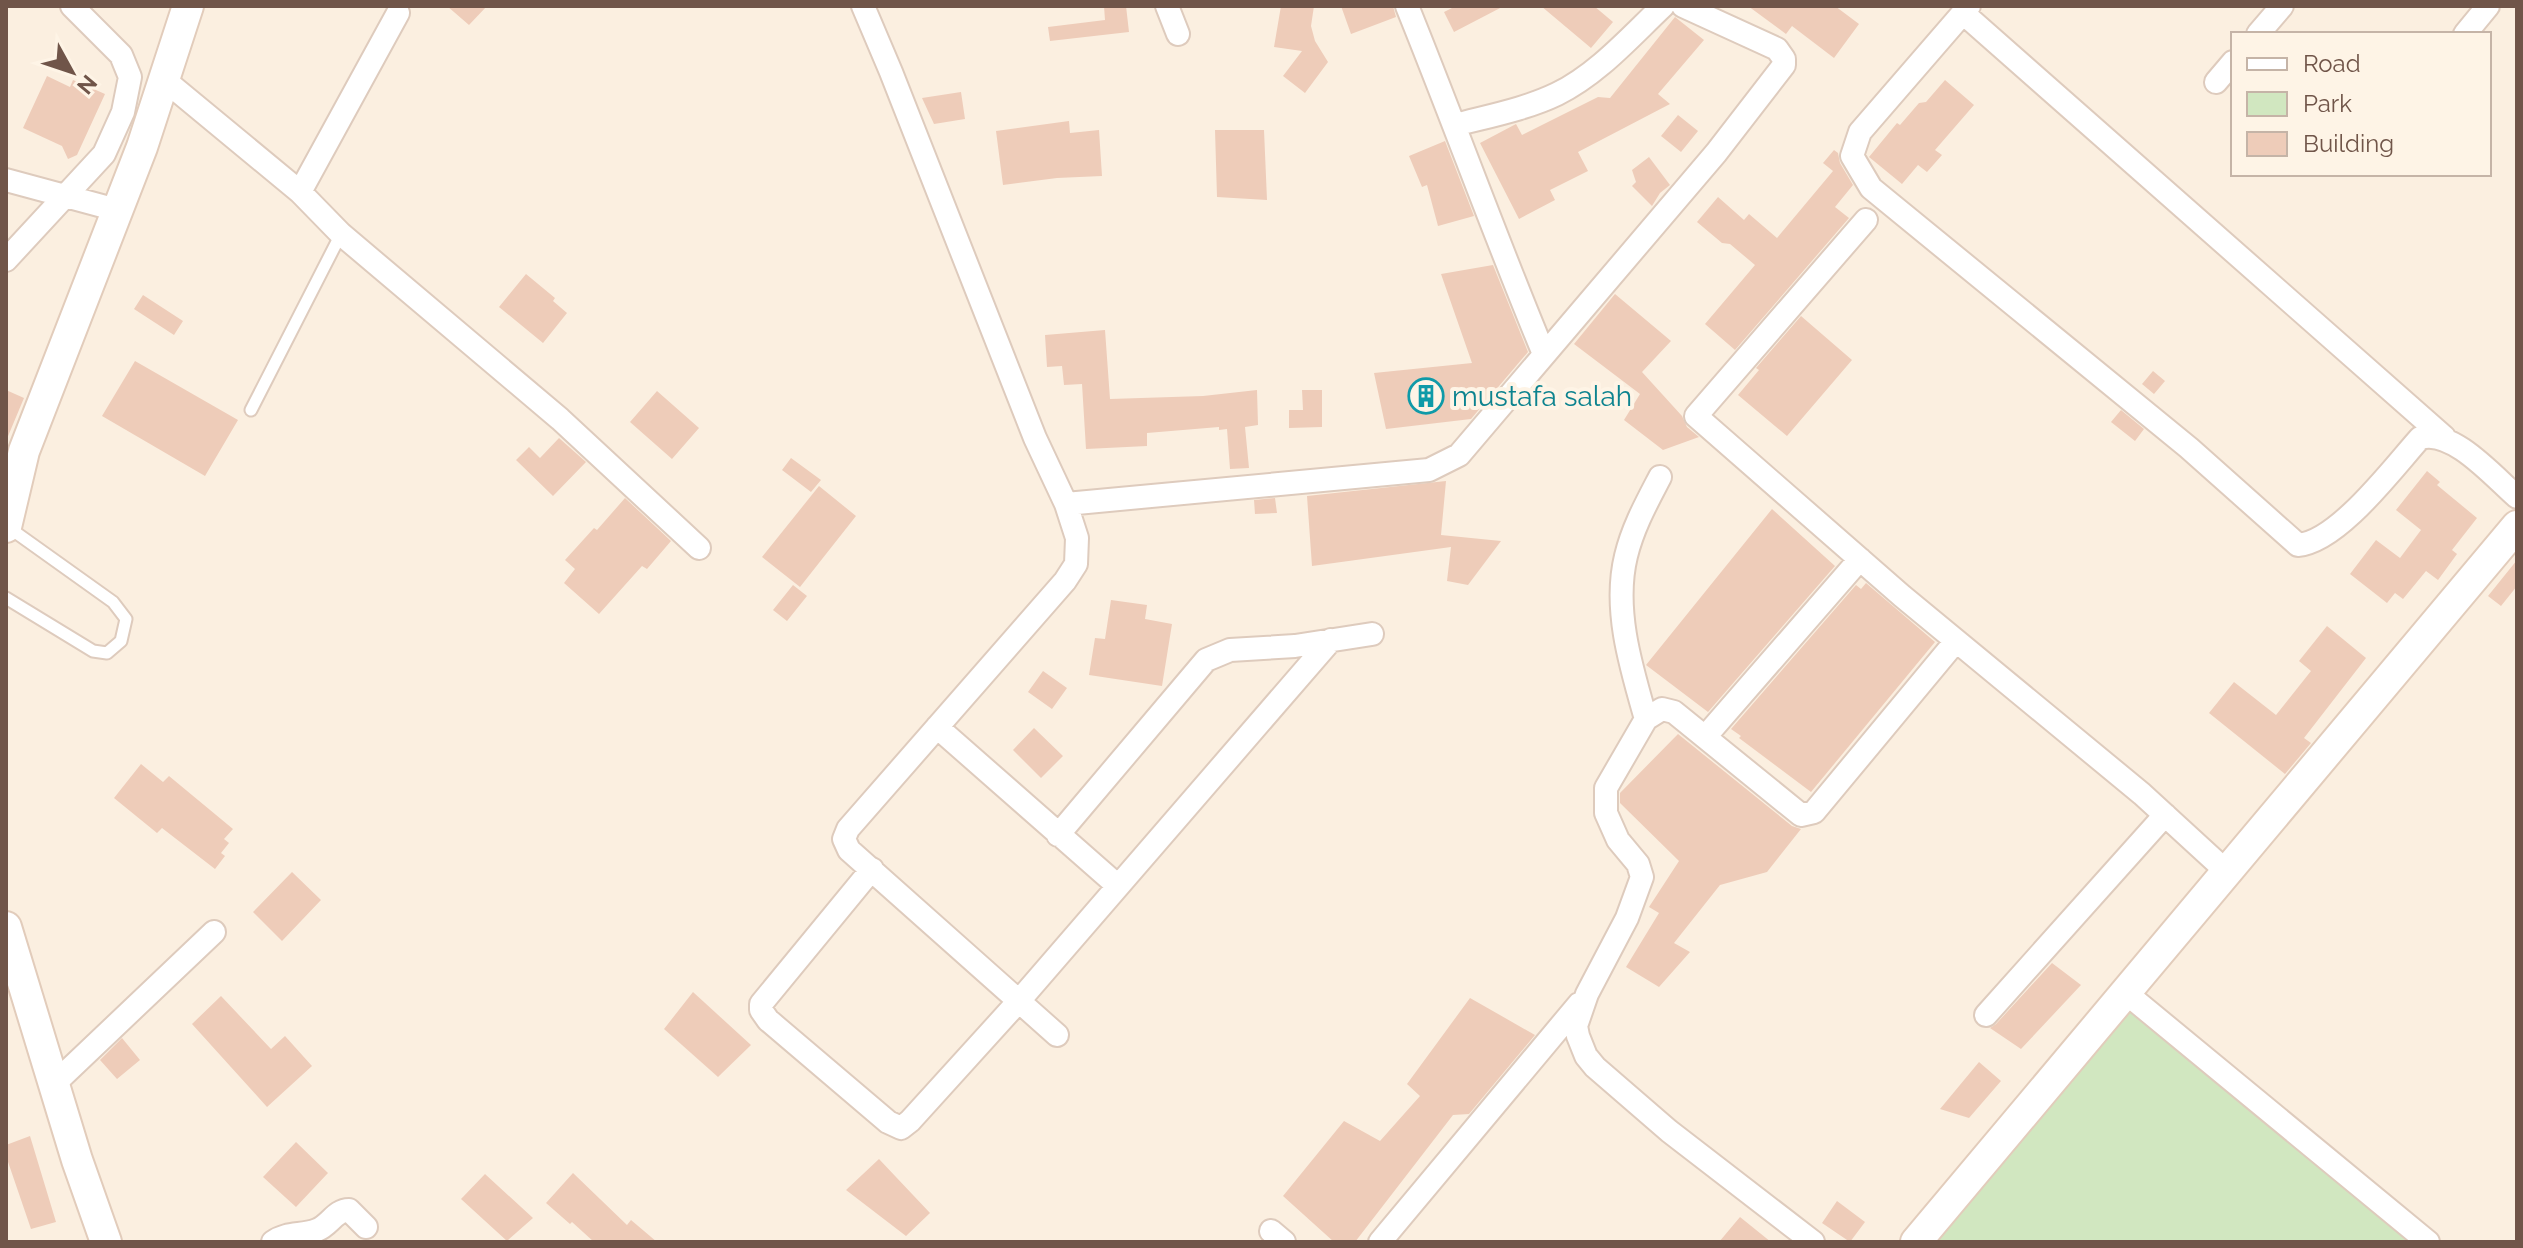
<svg xmlns="http://www.w3.org/2000/svg" width="2523" height="1248" font-family="Raleway,sans-serif">
<style>
.green{fill:#d1e7c0}
.building{fill:#eeccb9}
.lines{fill:none;stroke-linecap:round;stroke-linejoin:round}
.lane-casing{stroke:#decbbd;stroke-width:15}
.street-casing{stroke:#decbbd;stroke-width:26}
.secondary-casing{stroke:#e2ccbb;stroke-width:34}
.lane{stroke:#fff;stroke-width:11}
.street{stroke:#fff;stroke-width:22}
.secondary{stroke:#fff;stroke-width:30}
.labels{text-anchor:middle;stroke-width:8;stroke-linejoin:round;paint-order:stroke}
.culture-label{font-size:28px;fill:#0d838f;stroke:#fef4e6;text-anchor:start}
</style>
<rect width="100%" height="100%" fill="#fbefe0"/>
<path class="green" d="M2126 993 2428 1242H1937Z"/>
<path class="building" d="M447 6H487L469 25Z
M1104 6H1126L1129 32 1050 41 1048 27 1105 20Z
M1281 6H1314L1311 26 1315 41 1328 62 1305 93 1283 76 1302 51 1274 47Z
M1341 6H1393L1396 17 1351 34Z
M1456 6H1504L1454 32 1444 12Z
M1541 6H1594L1613 22 1591 48Z
M1748 6H1835L1859 24 1834 58 1792 26 1786 34Z
M1675 17 1704 40 1658 94 1670 104 1578 152 1588 171 1550 190 1555 200 1519 219 1480 143 1516 124 1522 135 1598 97 1610 98Z
M47 76 70 87 73 80 105 94 77 155 68 159 62 146 23 128Z
M1945 80 1974 105 1935 150 1942 155 1927 172 1918 165 1902 184 1869 157 1897 123 1900 125 1919 103 1926 102Z
M961 92 965 119 934 124 922 98Z
M1678 115 1698 131 1681 152 1661 136Z
M1069 121 1070 133 1099 130 1102 176 1057 178 1003 185 996 131Z
M1215 130H1264L1267 200 1217 197Z
M1445 141 1474 216 1438 226 1427 185 1422 187 1409 156Z
M1834 150 1838 153 1840 163 1853 185 1835 207 1849 218 1735 350 1705 324 1755 265 1730 244 1722 243 1697 222 1718 197 1744 220 1749 214 1777 238 1833 171 1823 163Z
M1649 157 1670 185 1660 193 1652 206 1632 186 1636 182 1632 170Z
M1493 265 1528 352 1471 419 1386 429 1374 373 1472 363 1441 274Z
M526 274 555 298 553 301 567 313 543 343 499 307Z
M1615 294 1671 341 1642 372 1682 416 1687 427 1699 437 1663 450 1624 420 1640 394 1574 344Z
M143 295 183 321 174 335 134 309Z
M1801 316 1852 360 1787 436 1738 395 1759 370 1756 368Z
M1105 330 1110 399 1203 396 1257 390 1258 425 1245 427 1249 468 1230 469 1227 429 1219 430V427L1147 433V446L1086 449 1082 384 1064 385 1062 366 1047 367 1045 335Z
M135 361 238 420 205 476 102 416Z
M2153 371 2165 381 2154 394 2142 384Z
M6 390 24 398 6 441Z
M1302 390H1322V427L1289 428V410H1303Z
M657 391 699 428 672 459 630 422Z
M2121 410 2144 429 2135 441 2111 422Z
M559 438 586 462 553 496 516 460 529 447 540 458Z
M791 458 821 480 811 492 782 470Z
M2427 471 2440 482 2437 485 2477 518 2452 550 2457 554 2438 580 2426 571 2403 599 2395 593 2387 603 2350 574 2376 540 2400 558 2421 530 2396 510Z
M1446 481 1441 535 1501 541 1468 585 1447 581 1451 547 1312 566 1307 496Z
M819 486 856 516 800 587 762 557Z
M625 498 671 541 647 569 642 566 599 614 564 583 575 569 565 560 594 528 597 530Z
M1275 498 1277 513 1255 514 1254 500Z
M1772 509 1835 566 1708 712 1646 665Z
M2517 560V586L2501 606 2488 596Z
M1866 583 1935 642 1811 792 1739 738 1741 736 1731 729 1856 585 1861 589Z
M793 585 807 596 787 621 773 610Z
M1111 600 1147 605 1145 619 1172 624 1162 686 1089 675 1095 638 1105 639Z
M2327 626 2366 658 2304 738 2311 743 2285 774 2209 713 2234 682 2276 715 2311 671 2299 661Z
M1043 671 1067 688 1052 709 1028 692Z
M1034 728 1063 756 1041 778 1013 750Z
M1678 734 1792 826 1801 829 1767 872 1720 885 1674 943 1690 952 1659 987 1626 967 1659 913 1649 907 1679 861 1620 803V793Z
M141 764 163 782 169 776 233 829 224 839 229 843 221 853 225 856 215 869 162 828 157 833 114 798Z
M292 872 321 900 282 941 253 912Z
M2052 963 2081 985 2021 1049 1990 1028 1996 1024Z
M693 992 751 1045 718 1077 664 1029Z
M221 996 271 1049 285 1036 312 1066 267 1107 192 1024Z
M1470 998 1535 1035 1469 1114 1453 1115 1355 1242H1334L1283 1196 1344 1121 1380 1141 1420 1096 1407 1084Z
M122 1038 140 1060 117 1079 100 1060Z
M1979 1062 2001 1081 1969 1118 1940 1109Z
M30 1136 56 1222 31 1229 6 1156V1145Z
M296 1142 328 1173 296 1207 263 1177Z
M879 1159 930 1213 906 1236 846 1190Z
M573 1173 627 1225 631 1220 657 1242H594L572 1222 570 1224 546 1203Z
M485 1174 533 1218 507 1241 461 1199Z
M1837 1201 1865 1222 1850 1242 1822 1223Z
M1740 1217 1771 1242H1719Z"/>
<g class="lines">
<defs>
<path id="lane" d="M251 410 341 234
M6 598 93 651 107 653 121 641 126 619 113 602 8 527"/>
<path id="street" d="M863 6 891 72 1035 438 1066 504 1077 538 1076 564 1065 581 848 829 844 839 849 850 1057 1035
M1167 6 1178 34
M1407 6C1454 122 1496 239 1544 354
M1969 6 1860 132 1852 156 1871 188 2189 448 2298 545C2338 542 2393 468 2420 438 2452 428 2494 477 2517 497
M1963 13 2444 437
M2258 34 2282 6
M2465 34 2488 6
M2216 82 2233 62
M173 87 300 192 341 234 560 419 699 548
M1455 125C1489 116 1526 109 1557 94 1598 74 1631 36 1663 6
M6 180 117 210
M300 192 398 13
M1866 220 1696 416 1902 596 2142 794 2226 871
M6 260 104 154 123 112 130 77 121 55 72 6
M1066 504 1429 470 1459 455 1716 153 1784 65V59L1777 49 1683 6
M1646 719C1631 667 1613 609 1626 556 1633 527 1647 502 1660 477
M937 727 1118 886
M1705 737 1860 559
M1058 835 1206 660 1230 650 1295 646 1372 634
M872 869 761 1004V1010L768 1020 888 1122 901 1128 910 1121 1018 1002 1331 640
M2126 993 2428 1242
M1986 1015 2165 815
M54 1084 214 932
M1271 1231 1284 1242
M273 1242C287 1232 302 1236 317 1230 330 1225 335 1210 349 1210L366 1227
M1380 1242 1579 1004
M1813 1242 1669 1131 1595 1067 1586 1056 1578 1036 1576 1026 1587 994 1627 918 1642 877 1638 864 1618 840 1606 813V788L1646 719 1662 709 1674 712 1801 815 1814 812 1956 641"/>
<path id="secondary" d="M6 527 24 451 142 147 188 6
M6 927 77 1160 106 1242
M1916 1242C2117 1004 2316 764 2517 526"/>
</defs>
<use href="#lane" class="lane-casing"/>
<use href="#street" class="street-casing"/>
<use href="#secondary" class="secondary-casing"/>
<use href="#lane" class="lane"/>
<use href="#street" class="street"/>
<use href="#secondary" class="secondary"/>
</g>
<defs>
<symbol id="building-ring" viewBox="-11 -11 22 22"><circle r="9.5" fill="#fef4e6" stroke="#0f9aa8" stroke-width="1.5"/><path d="M-4-6H4V6H1V3H-1V6H-4ZM-2.5-4.3h1.7v1.8h-1.7ZM.8-4.3h1.7v1.8H.8ZM-2.5-1h1.7V.8h-1.7ZM.8-1h1.7V.8H.8Z" fill="#0f9aa8"/></symbol>
</defs>
<g fill-rule="evenodd">
<use href="#building-ring" x="1406" y="376" width="40" height="40"/>
</g>
<g class="labels">
<g class="culture-label">
<text x="1452" y="406">mustafa salah</text>
</g>
</g>
<rect width="2523" height="1248" fill="none" stroke="#705549" stroke-width="16"/>
<rect x="2231" y="32" width="260" height="144" fill="#fef4e6" stroke="#c5b4a7" stroke-width="2"/>
<rect x="2247" y="58" width="40" height="12" fill="#ffffff" stroke="#c5b4a7" stroke-width="2"/>
<text x="2303" y="72" font-size="24" fill="#705549">Road</text>
<rect x="2247" y="92" width="40" height="24" fill="#d1e7c0" stroke="#c5b4a7" stroke-width="2"/>
<text x="2303" y="112" font-size="24" fill="#705549">Park</text>
<rect x="2247" y="132" width="40" height="24" fill="#eeccb9" stroke="#c5b4a7" stroke-width="2"/>
<text x="2303" y="152" font-size="24" fill="#705549">Building</text>
<g transform="translate(72 72) rotate(130)" stroke="#fef4e6" stroke-width="6" paint-order="stroke">
<path d="M0-6L14 30L0 20L-14 30Z" fill="#705549"/>
<text y="-12" font-size="22" font-weight="bold" text-anchor="middle" fill="#705549">N</text>
</g>
</svg>
